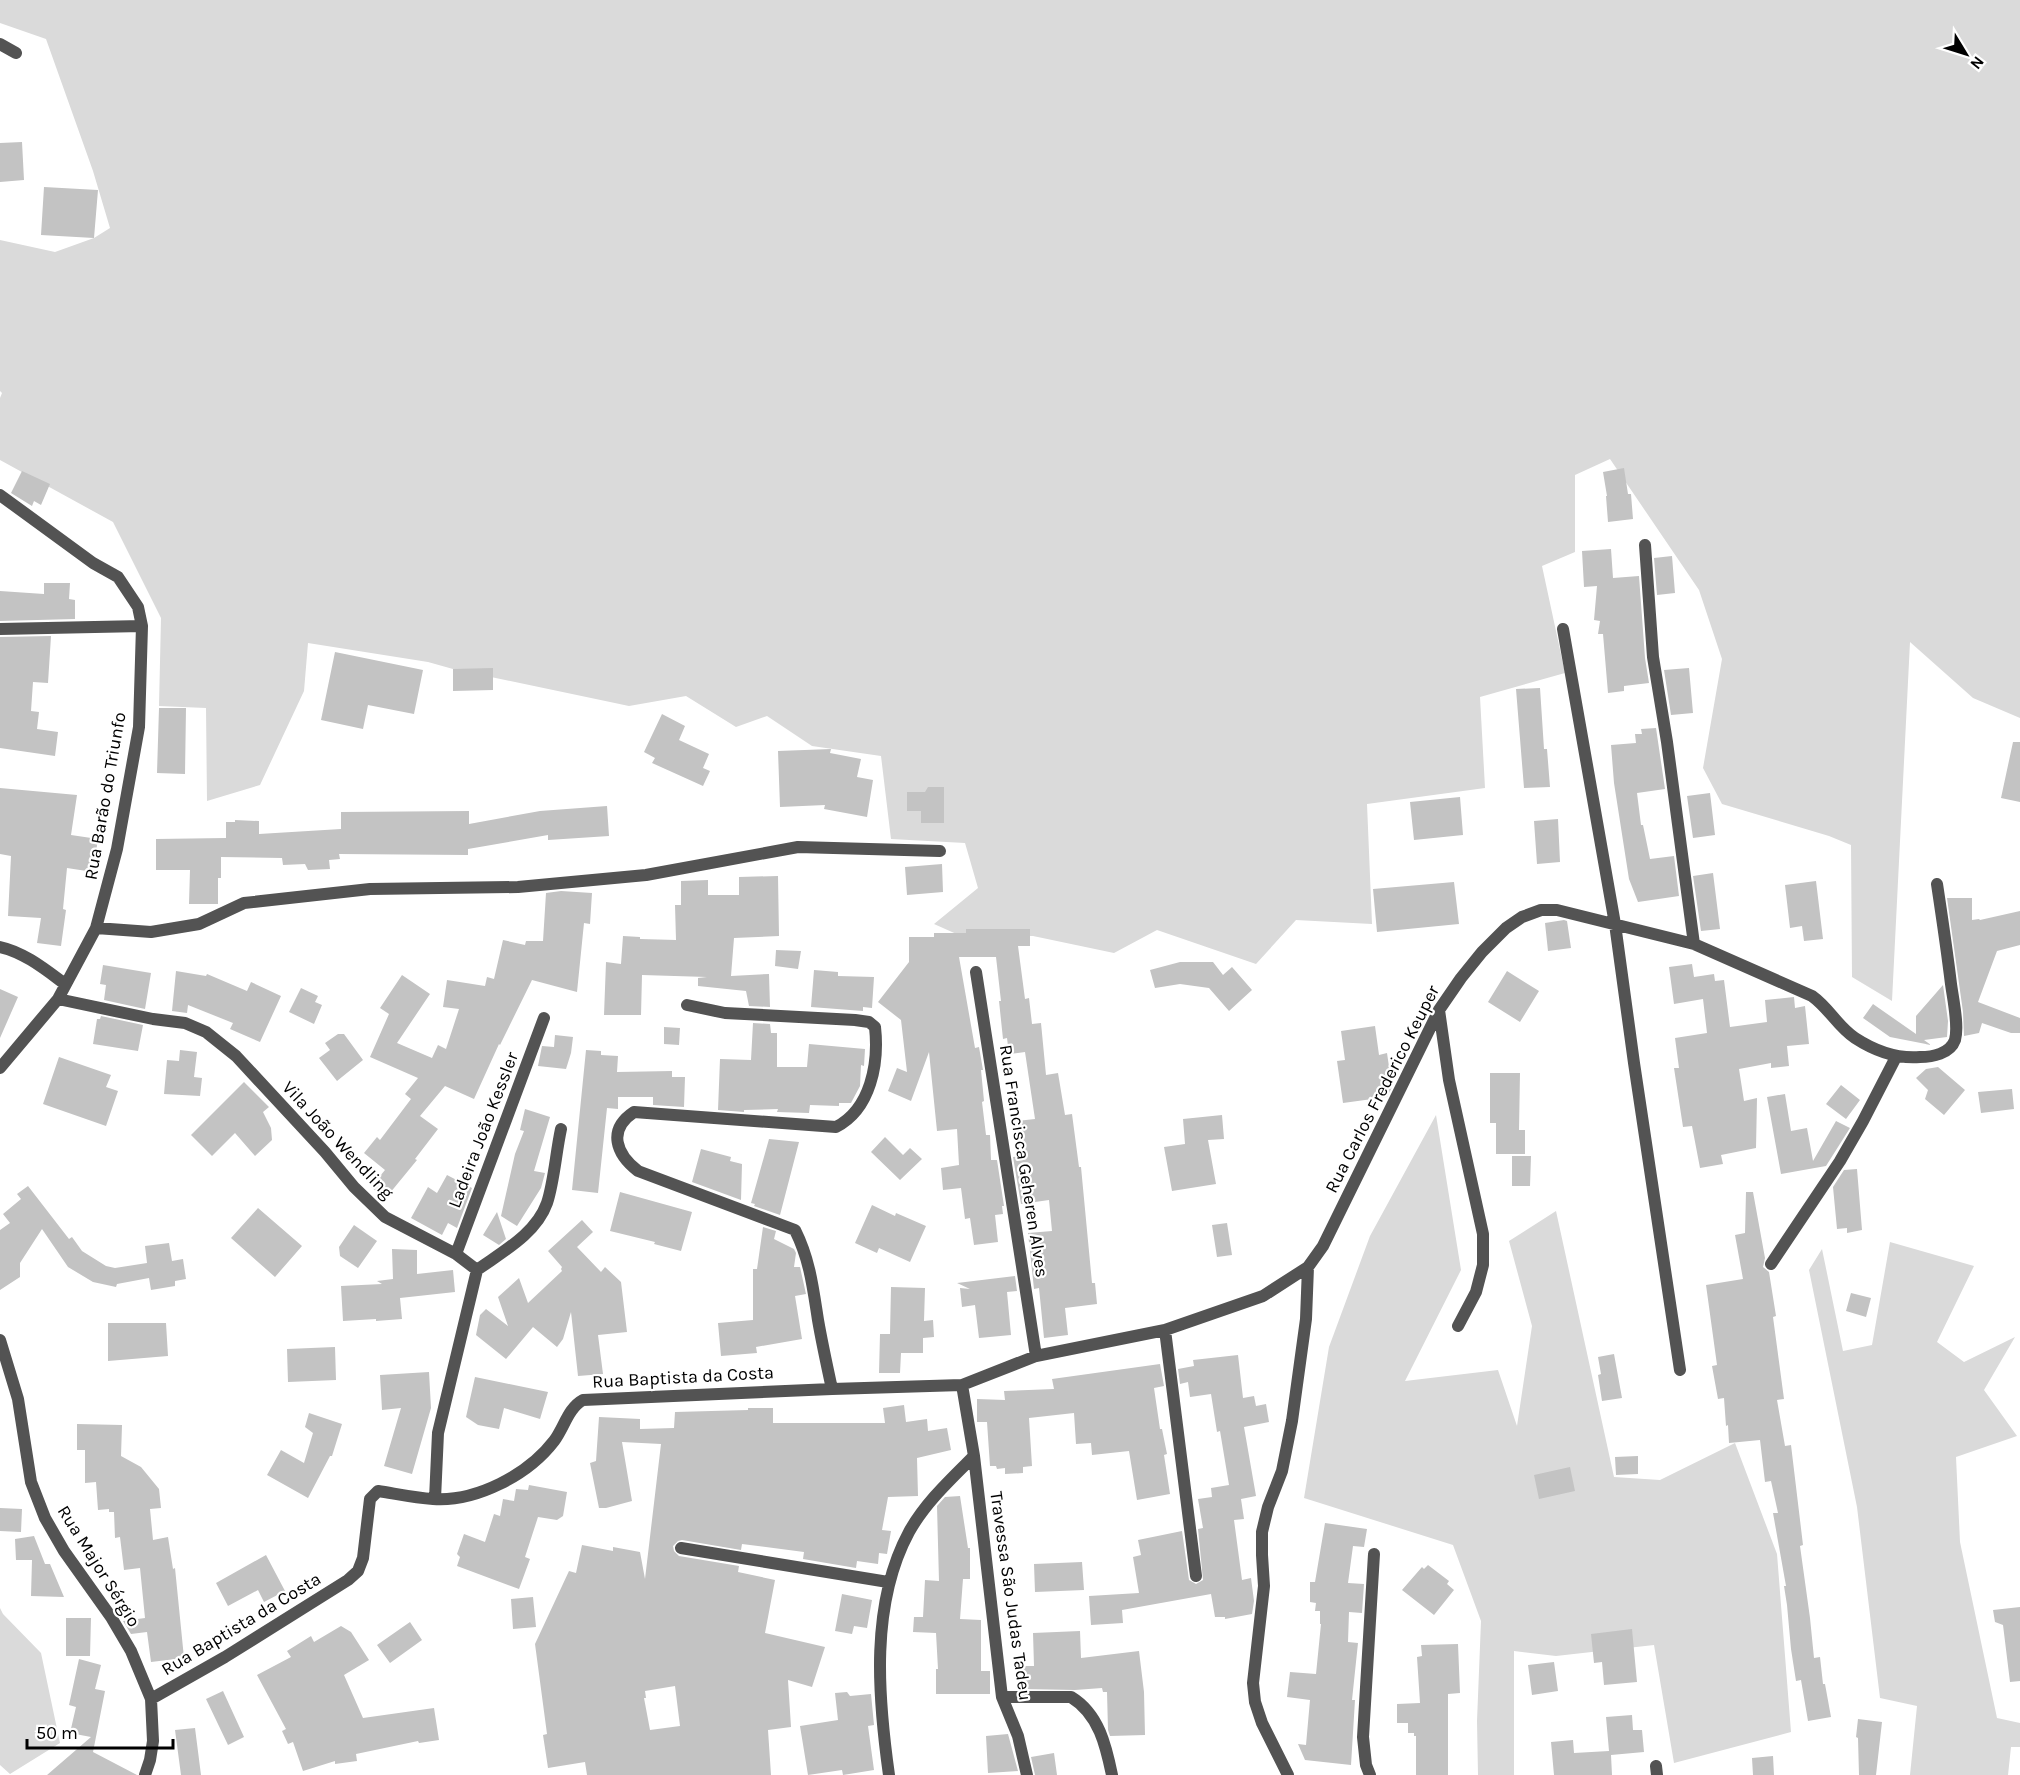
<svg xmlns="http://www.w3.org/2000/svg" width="2020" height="1775" font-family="Karla,sans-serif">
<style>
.green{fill:#dadada}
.building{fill:#c3c3c3;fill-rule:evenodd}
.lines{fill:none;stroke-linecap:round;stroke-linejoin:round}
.street{stroke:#535353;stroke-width:12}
.labels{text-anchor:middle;stroke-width:4.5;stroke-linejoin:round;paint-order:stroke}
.street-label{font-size:18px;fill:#000;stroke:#fff}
</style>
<rect width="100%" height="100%" fill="#fff"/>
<path class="green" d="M0 0H2020V718L1973 698 1910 642 1892 1001 1852 977 1851 845 1829 836 1722 804 1703 768 1722 659 1699 590 1610 459 1575 475V552L1542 566 1565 673 1480 697 1485 788 1367 804 1372 924 1296 920 1256 964 1157 930 1114 953 1033 936H961L934 924 978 888 965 843 891 839 881 756 812 746 767 716 736 727 686 696 629 706 453 669 428 662 308 643 304 691 260 785 207 801 206 708 159 706 161 618 113 522 0 460V398L2 393 0 391V240L55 252 94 238 110 228 93 171 46 39 0 23Z
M1436 1115 1461 1270 1405 1381 1498 1370 1517 1426 1532 1326 1509 1241 1556 1211 1614 1477 1660 1480 1735 1443 1777 1554 1791 1732 1674 1763 1654 1645 1556 1656 1514 1651V1775H1478L1477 1721 1481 1621 1453 1545 1304 1498 1329 1347 1370 1236Z
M1890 1242 1974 1266 1937 1342 1964 1362 2015 1337 1984 1390 2017 1436 1956 1457 1960 1542 1997 1718 2020 1723V1747H2011L2008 1775H1910L1917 1706 1880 1698 1857 1507 1809 1270 1822 1249 1843 1351 1872 1345Z
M0 1608 3 1614 41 1653 60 1743 10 1774 0 1765Z"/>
<path class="building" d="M22 142 24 180 0 182V143Z
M44 187 98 190 94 238 41 235Z
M1624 468 1628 494H1631L1633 519 1608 522 1606 496H1607L1603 472Z
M22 471 50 484 41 505 34 501 32 506 11 493Z
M1611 549 1613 578 1639 576 1645 658 1649 683 1624 686V691L1608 693 1603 634H1598L1600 621 1594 620 1597 586 1584 587 1582 551Z
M1672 556 1675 593 1657 595 1654 558Z
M44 583H70L69 599 75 600V619L0 621V591L44 594Z
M51 636 48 683 33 682 31 711 39 712 37 729 58 732 55 756 0 748V637Z
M335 652 423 670 414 714 368 705 363 729 321 720Z
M493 668V690L453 691V669Z
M1689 668 1693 713 1671 715 1664 670Z
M1540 688 1544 749H1547L1550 787 1524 788 1516 689Z
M159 708H186L185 774 157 773Z
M662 714 685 726 679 740 709 754 703 768 710 771 703 786 652 763 655 758 644 752Z
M1656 728 1665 789 1637 793 1641 825H1643L1650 859 1674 856 1679 896 1638 902 1629 879 1614 783 1611 745 1636 743 1635 734H1642L1641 729Z
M2013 742H2020V802L2001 798Z
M831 749 830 753 861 759 857 777 873 780 867 817 824 809 825 805 780 807 778 751Z
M928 787H944V823H921V811H907V792H925Z
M0 788 77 795 71 835 98 839 93 872 67 868 63 909 66 910 61 946 37 943 41 918 8 916 11 856 0 854Z
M1710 793 1715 835 1693 838 1687 796Z
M1460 797 1463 835 1414 840 1410 802Z
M607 806 609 836 548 840V835L468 849V855L339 854 340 859 329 860 330 869 308 870 305 864 283 865 282 858 221 857V878H218V904H189L190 870H156V839L226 838V822H235V820L259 821V834L341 829V812L469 811V824L540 811Z
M1558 819 1560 862 1537 864 1534 821Z
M942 864 943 892 907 895 905 867Z
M1713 873 1720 929 1701 931 1693 876Z
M778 876 779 936 734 938 731 976 769 974 770 1007 749 1006 746 991 698 986V978L707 977 642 975 641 1015H604L606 962 621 964 623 936 640 937V939L676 940 675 905H681V881L708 880V895H739V877Z
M1816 881 1823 939 1804 941 1802 926 1790 928 1785 885Z
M1454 882 1459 924 1377 932 1373 889Z
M561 891 592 893 590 924 584 923 577 992 532 980 500 1045 499 1044 474 1099 445 1086 420 1116 438 1129 415 1159 417 1160 385 1199 371 1187 385 1170 364 1153 377 1137 380 1140 411 1099 405 1094 418 1078 370 1057 389 1014 380 1008 402 975 430 994 397 1043 432 1058 438 1045 446 1049 459 1009 443 1007 447 980 485 986 487 977 494 979 503 940 525 945 526 941H543L546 893Z
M1947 898H1972V920L1979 919 1980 920 2020 911V945L1997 951 1978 1002 2020 1018V1033H2011L1982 1023 1979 1033 1964 1036 1963 1012Z
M1564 920 1567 921 1571 948 1548 951 1545 923Z
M966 929H1030V946H1018L1025 999 1029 998 1032 1024 1041 1023 1046 1075 1058 1073 1065 1115 1072 1114 1079 1167H1081L1092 1283H1095L1097 1304 1065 1308 1068 1335 1044 1338 1039 1288 1034 1289 1028 1233 1052 1231 1049 1200 1021 1204 1013 1157 1021 1156 1017 1121 1035 1119 1025 1052 1009 1054 1007 1038 1003 1039 999 1001H1001L996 957H959L975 1048 979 1047 983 1070H981L984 1101 982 1102 986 1135H990L991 1160H997L1004 1206H1002L1003 1214 995 1215 998 1242 974 1245 970 1218 965 1219 961 1188 943 1190 941 1168 959 1165 957 1129 937 1131 929 1052 911 1101 888 1091 897 1068 907 1072 901 1020 878 1002 909 962V937H934V933H966Z
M776 950 801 951 798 969 775 966Z
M1180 962H1213L1223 975 1232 967 1252 990 1229 1011 1209 988 1180 984 1155 988 1150 970Z
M1692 964 1694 977 1714 974 1715 981 1724 980 1730 1027 1767 1022 1765 1000 1794 997 1795 1008 1805 1006 1809 1044 1787 1046 1789 1066 1771 1068V1063L1739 1069 1744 1101 1757 1098 1756 1148 1721 1155 1723 1164 1700 1168 1692 1126 1683 1127 1674 1068H1679L1675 1038 1707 1033 1703 999 1674 1004 1669 967Z
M103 965 151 973 145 1009 104 1000 106 985 100 984Z
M814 970 838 972V976L874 977 872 1008 863 1007V1011L811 1007Z
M176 971 206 976 207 974 247 991 251 982 281 996 260 1042 230 1029 233 1023 188 1005 187 1013 172 1011Z
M1507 971 1539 991 1520 1022 1488 1002Z
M1943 985 1948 1021 1947 1037 1924 1040 1931 1045 1890 1037 1863 1018 1873 1004 1916 1034V1016Z
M301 988 318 996 315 1002 322 1005 314 1024 289 1012Z
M0 989 18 997 0 1038Z
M101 1016 143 1025 138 1051 93 1044 97 1019H100Z
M753 1023 770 1024 771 1033H777V1067H807L809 1044 865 1049 864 1066 861 1065 860 1086 851 1103H839V1106L810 1105 809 1113 777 1112 778 1109 744 1110V1112L718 1110 720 1059 751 1060Z
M1375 1026 1379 1055 1387 1053 1392 1087 1387 1097 1343 1103 1337 1061 1345 1060 1341 1031Z
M664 1027 680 1028 679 1045 664 1044Z
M338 1034H344L363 1060 337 1081 319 1058 330 1050 325 1043Z
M555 1035 573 1037 571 1053 566 1069 538 1066 542 1046 554 1047Z
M180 1050 197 1052 194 1077 202 1078 200 1096 164 1094 167 1060 179 1061Z
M586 1050 601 1051V1055L618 1056 617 1072 672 1071V1077H685L684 1107 653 1105V1097H618V1109L607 1108 598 1193 572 1190Z
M59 1057 111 1075 106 1087 118 1091 106 1126 43 1104Z
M1938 1067 1965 1090 1944 1115 1925 1099 1928 1090 1916 1078 1926 1069Z
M1490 1073H1520L1519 1130H1525V1154H1496V1123H1490Z
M244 1082 269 1107 263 1112 271 1128 272 1140 255 1156 235 1133 212 1156 191 1135Z
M1841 1085 1860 1100 1846 1119 1826 1104Z
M2012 1089 2014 1109 1981 1113 1978 1092Z
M1785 1094 1791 1131 1807 1128 1813 1161 1836 1121 1850 1128 1826 1166 1781 1174 1767 1097Z
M525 1109 550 1117 534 1171 545 1173 541 1188 517 1226 501 1216 515 1154 524 1131 520 1130Z
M1222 1115 1224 1139 1208 1140 1216 1184 1172 1191 1164 1147 1185 1144 1183 1119Z
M885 1137 903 1155 910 1148 922 1159 900 1180 871 1152Z
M769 1139 799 1142 780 1215 754 1206 755 1204 751 1203Z
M701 1149 731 1157 730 1161 742 1164 741 1200 692 1182Z
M1512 1156H1531L1530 1186H1512Z
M1857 1169 1862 1230 1847 1233V1228L1837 1229 1833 1187 1844 1170Z
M447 1175 472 1188 457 1228 448 1223 442 1235 411 1218 428 1187 437 1193Z
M28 1186 69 1239 72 1237 82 1251 106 1266 115 1268 147 1263 145 1246 169 1243 172 1261 183 1259 186 1279 175 1281V1286L151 1290 149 1278 117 1284 116 1287 93 1282 68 1267 42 1229 20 1263V1277L0 1290V1230L10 1223 3 1214 21 1199 17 1194Z
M620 1192 692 1212 681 1251 654 1244 655 1242 610 1231Z
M1746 1192H1753L1765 1258 1763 1267 1769 1272 1776 1316 1773 1317 1784 1399 1777 1400 1785 1446 1791 1445 1803 1545 1800 1546 1810 1618 1814 1658 1820 1657 1823 1684H1825L1831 1717 1808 1721 1801 1680 1796 1681 1791 1649 1787 1605 1784 1586H1786L1773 1513H1778L1771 1481 1765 1482 1760 1440 1729 1443 1728 1425 1726 1426 1724 1398 1718 1399 1712 1366 1717 1365 1706 1285 1743 1279 1735 1235 1745 1233Z
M872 1205 895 1216 896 1213 926 1226 910 1262 879 1248 877 1253 855 1243Z
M258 1208 302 1246 275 1277 231 1238Z
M497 1212 506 1239 499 1245 483 1235Z
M582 1220 593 1232 577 1247 601 1272 605 1267 621 1282 627 1332 598 1335 603 1374 578 1376 571 1312 563 1339 557 1347 533 1327 506 1359 476 1335 480 1315 486 1309 508 1326 498 1297 519 1278 528 1303 562 1271 561 1269 562 1267 548 1251Z
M1227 1223 1232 1255 1217 1257 1212 1225Z
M354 1225 377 1241 358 1268 340 1256 339 1247Z
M763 1227 776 1231 774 1239 794 1249 796 1253 794 1267H800L806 1294 795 1296 802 1339 756 1347 757 1353 721 1356 718 1323 753 1320V1269H757Z
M392 1249 417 1250V1274L453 1270 455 1292 400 1298 402 1319 376 1321V1319L343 1321 341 1286 382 1284 377 1281 393 1279Z
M1015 1276 1017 1291 1007 1292 1011 1335 979 1338 975 1305 962 1307 960 1288 970 1289 957 1283Z
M891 1287 925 1288 924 1321 933 1320 934 1337 923 1338V1353H901L900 1373H879L880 1334H890Z
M1851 1293 1871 1298 1866 1317 1846 1311Z
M108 1323H166L168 1356 108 1361Z
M335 1347 336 1380 288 1382 287 1349Z
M1614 1354 1622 1398 1602 1401 1598 1375 1601 1374 1598 1357Z
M1238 1355 1243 1398 1254 1396 1256 1406 1266 1404 1269 1422 1244 1427 1256 1496 1241 1499 1244 1519 1234 1520 1242 1580 1251 1578 1254 1601 1252 1614 1225 1619V1617H1215L1211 1594 1122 1610 1123 1623 1091 1625 1089 1596 1139 1593 1133 1557 1141 1555 1138 1540 1182 1531 1189 1580 1196 1584 1203 1580 1198 1529 1203 1528 1198 1499 1212 1497 1211 1488 1229 1485 1220 1431 1217 1432 1211 1394 1190 1397 1188 1382 1180 1384 1178 1369 1194 1366 1193 1360Z
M1160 1364 1164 1386 1154 1388 1160 1429H1162L1167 1454 1164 1455 1170 1494 1137 1500 1129 1451 1092 1455 1091 1443 1076 1444 1074 1413 1029 1418 1032 1466 1023 1467V1473L1005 1474V1468L997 1469 996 1466H990L987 1422H977V1399L1005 1400 1004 1391 1054 1389 1052 1379Z
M429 1372 431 1408 412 1474 384 1466 401 1408 382 1410 380 1375Z
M475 1377 548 1392 540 1419 504 1408 499 1429 478 1425 466 1417Z
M904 1405 906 1422 927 1419 928 1431 947 1428 951 1450 917 1458 918 1496 888 1497 882 1530 891 1531 887 1554 879 1553 878 1564 857 1561 856 1568 803 1559 804 1552 742 1544 741 1550 682 1540 678 1541 673 1546 674 1551 679 1556 739 1566 738 1572 775 1580 765 1633 825 1647 812 1687 788 1680 791 1727 768 1730 771 1775H587L585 1762 548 1768 543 1735 547 1734 535 1644 569 1571 576 1573 582 1545 613 1551V1547L640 1552 645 1579 661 1444 622 1442 632 1501 606 1508H599L590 1463 596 1461 599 1417 640 1419V1429L674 1428 675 1412 748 1410V1408H773V1423H885L883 1408ZM675 1686 680 1726 650 1730 644 1698H646L645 1691Z
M309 1413 342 1424 332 1456H330L308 1498 267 1475 281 1450 304 1463 313 1433 305 1427Z
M77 1424 122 1425 121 1456 141 1467 159 1489 161 1508 150 1509 153 1540 168 1537 173 1569 175 1568 184 1658 151 1662 147 1632 131 1634 123 1621 145 1618 140 1568 124 1570 120 1537 115 1538 114 1512H109V1509L98 1510 96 1482 85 1483V1450H77Z
M1638 1456V1474L1616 1475 1615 1457Z
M1570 1467 1575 1491 1539 1499 1534 1475Z
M529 1485 567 1492 563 1516 557 1520 538 1517 525 1557 530 1559 519 1589 457 1566 460 1557 457 1554 464 1534 485 1542 494 1514 500 1516 503 1499 514 1501 516 1489 528 1490Z
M960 1496 968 1548H970V1579H963L960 1619 981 1620V1671H990V1694H936V1669H938L936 1633 913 1632 914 1617H923L925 1580 939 1581 937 1506 945 1497Z
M0 1508 22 1509 21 1532 0 1531Z
M1325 1523 1367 1529 1364 1547 1353 1546 1348 1583 1364 1584 1362 1613 1349 1612 1348 1642 1358 1643 1352 1700H1355L1351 1765 1305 1760 1298 1744 1306 1745 1310 1700 1287 1697 1290 1672 1316 1674 1321 1624H1320V1611H1315L1316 1603 1310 1602V1582H1315Z
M34 1536 45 1564H50L64 1597 31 1596 32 1560H16L15 1539Z
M266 1555 285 1591 264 1602 258 1590 228 1606 216 1583Z
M1082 1562 1084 1590 1035 1592 1034 1564Z
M1428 1565 1449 1581 1447 1584 1454 1590 1434 1615 1402 1590 1422 1567 1424 1569Z
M842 1594 872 1600 867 1628 854 1626 852 1634 835 1631Z
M533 1597 536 1627 513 1629 511 1599Z
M2020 1607V1681L2010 1682 2003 1625 1995 1622 1993 1610Z
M66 1618H91L90 1656H66Z
M410 1622 422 1640 390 1663 377 1645Z
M341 1626 351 1632 369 1660 344 1675 363 1718 434 1708 439 1740 419 1743 418 1741 356 1754 357 1761 335 1764V1761L303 1771 293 1742 288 1744 282 1731 286 1729 257 1675 291 1657 287 1651 311 1636 314 1642Z
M1632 1629 1637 1682 1604 1685 1602 1662 1594 1663 1591 1634Z
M1080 1631 1081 1658 1139 1651 1144 1692 1145 1735 1110 1736 1108 1730 1107 1692H1103L1102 1688 1075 1690 1023 1689 1022 1666H1034L1033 1633Z
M1458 1644 1460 1693 1448 1694V1775H1416V1736H1414V1733H1408V1723H1397V1704L1420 1703 1417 1657 1422 1656 1421 1645Z
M79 1659 101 1665 95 1689 105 1691 93 1752 137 1775H47L91 1737 70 1733 76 1707 69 1705Z
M1554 1662 1558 1691 1532 1695 1528 1665Z
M223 1691 244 1737 228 1745 206 1699Z
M847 1692 850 1696 871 1694 874 1725 868 1726 874 1770 843 1775 842 1770 808 1775 800 1726 838 1720 835 1693Z
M1632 1715 1633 1730H1642L1644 1752 1611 1755 1612 1775H1554L1551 1742 1573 1740 1574 1753 1609 1751 1606 1717Z
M1858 1719 1882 1722 1876 1775H1859L1858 1738 1856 1737Z
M195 1728 201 1775H181L175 1730Z
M1008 1734 1018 1771 988 1773 986 1736Z
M1054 1753 1057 1775H1035L1031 1757Z
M1773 1756 1774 1775H1753L1752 1758Z"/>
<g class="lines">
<path class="street" d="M0 44 16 53
M0 495 93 563 118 577 138 607 142 626 139 727 117 849 96 928 58 999 0 1068
M1645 545 1653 657 1667 742 1694 944
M0 629 142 626
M1563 629 1615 924 1634 1063 1680 1370
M96 928 151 932 199 924 244 903 370 889 518 887 646 875 798 847 940 851
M0 947C24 952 46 970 65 984
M976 972 1036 1356
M58 999 153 1019 185 1023 206 1032 236 1056 325 1152 354 1187 385 1217 456 1254 477 1270 438 1433 435 1499
M687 1005 725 1013 855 1020 869 1022 875 1027C879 1063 871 1109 836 1127L634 1112C607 1130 616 1154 638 1171L795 1230C810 1260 813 1288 818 1320 822 1343 827 1366 832 1389
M1439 1010 1449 1080 1483 1234V1265L1476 1292 1458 1326
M456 1254 544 1018
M1771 1264 1840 1161 1863 1121 1896 1057
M477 1270C502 1252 536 1234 547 1203 554 1182 556 1152 561 1129
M1165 1330 1196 1576
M0 1340 18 1399 31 1482 45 1518 64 1551 111 1617 131 1651 151 1699 153 1741 150 1760 145 1775
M962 1385 974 1456 1002 1697 1018 1736 1027 1775
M681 1548 888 1582
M1002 1697H1071C1099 1714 1106 1746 1112 1775
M151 1699 225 1657 348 1580 358 1571 363 1558 370 1499 378 1491C397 1494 415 1498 433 1499 476 1502 528 1475 554 1441 564 1428 568 1408 583 1400L832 1389 962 1385 1036 1356 1165 1330 1263 1296 1308 1267 1323 1246 1439 1010 1461 978 1482 952 1506 928 1522 917 1541 910H1557L1694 944 1812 996C1829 1008 1838 1027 1855 1038 1875 1051 1896 1059 1920 1057 1932 1057 1950 1054 1955 1040 1959 1026 1953 999 1951 984 1947 951 1942 917 1937 884
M1656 1766 1657 1775
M889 1775C878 1697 870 1604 909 1532 925 1503 950 1480 974 1456
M1288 1775 1262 1723 1255 1702 1253 1683 1264 1586 1262 1555V1532L1268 1507 1282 1471 1292 1421 1306 1319 1308 1267
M1370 1775 1366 1765 1363 1737 1374 1554"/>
</g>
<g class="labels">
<g class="street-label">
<text transform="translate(105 796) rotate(-80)" y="6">Rua Barão do Triunfo</text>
<text transform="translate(1382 1089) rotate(-63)" y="6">Rua Carlos Frederico Keuper</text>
<text transform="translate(483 1130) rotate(-69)" y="6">Ladeira João Kessler</text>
<text transform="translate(338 1140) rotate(47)" y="6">Vila João Wendling</text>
<text transform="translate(1024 1161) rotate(81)" y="6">Rua Francisca Geheren Alves</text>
<text transform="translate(683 1377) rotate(-3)" y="6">Rua Baptista da Costa</text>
<text transform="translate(99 1566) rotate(58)" y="6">Rua Major Sérgio</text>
<text transform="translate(1011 1596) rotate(82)" y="6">Travessa São Judas Tadeu</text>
<text transform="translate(241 1624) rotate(-31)" y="6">Rua Baptista da Costa</text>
</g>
</g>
<g transform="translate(1966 54) rotate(128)" stroke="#ffffff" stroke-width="4.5" paint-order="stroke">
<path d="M0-4.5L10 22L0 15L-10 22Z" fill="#000000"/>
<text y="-9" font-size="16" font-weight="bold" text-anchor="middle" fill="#000000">N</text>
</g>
<path d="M27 1739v9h146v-9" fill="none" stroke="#000000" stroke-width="3"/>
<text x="36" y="1739" font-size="18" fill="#000000" stroke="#ffffff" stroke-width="4.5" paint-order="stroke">50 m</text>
</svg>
